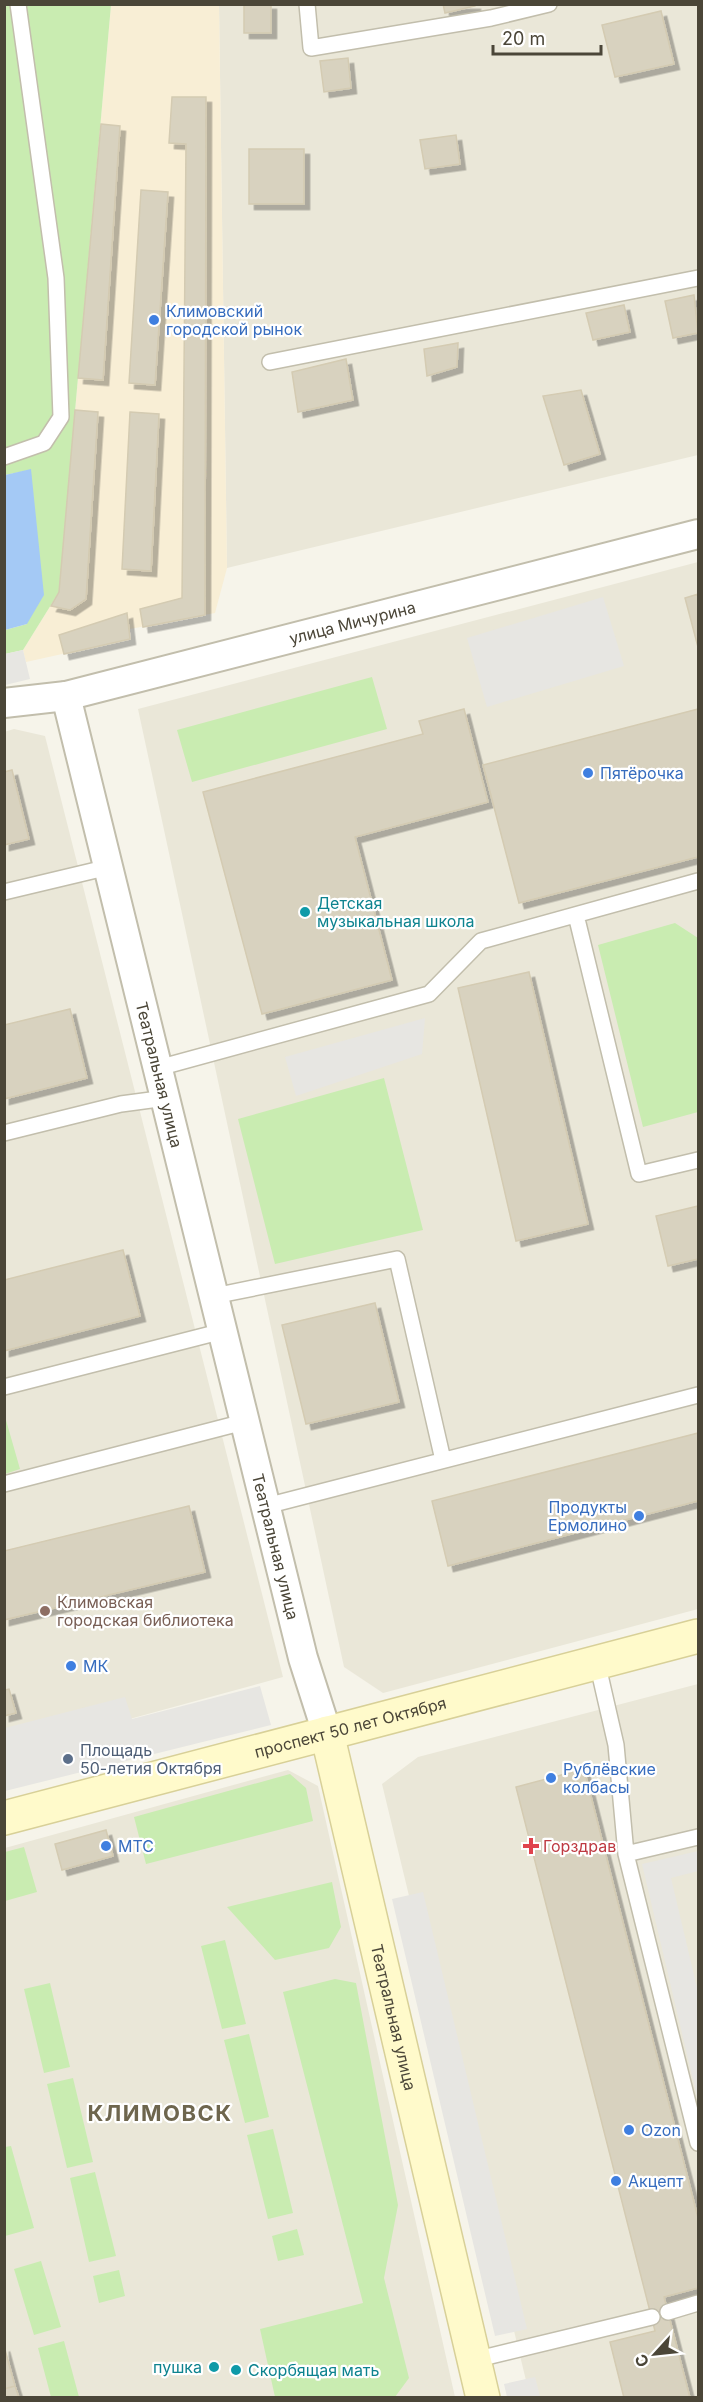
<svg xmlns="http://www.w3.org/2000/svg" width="703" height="2402" font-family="Inter,sans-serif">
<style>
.residential{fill:#eae7d8}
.commercial{fill:#f8eed5}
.green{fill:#c9ecb1}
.parking{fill:#e7e6e2}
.water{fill:#a4c9f5}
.building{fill:#d8d2bf;stroke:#d4cbb2;stroke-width:1.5;filter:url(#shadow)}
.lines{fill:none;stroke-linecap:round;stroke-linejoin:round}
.lane-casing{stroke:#c2beac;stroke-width:18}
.street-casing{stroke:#c2beac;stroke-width:32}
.secondary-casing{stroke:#d8d098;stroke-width:36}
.lane{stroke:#fff;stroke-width:15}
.street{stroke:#fff;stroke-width:28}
.secondary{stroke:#fffacb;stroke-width:33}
.shop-dot{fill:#3f7fe0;stroke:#fff;stroke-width:2}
.culture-dot{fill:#0f9aa8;stroke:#fff;stroke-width:2}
.education-dot{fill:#8d6e63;stroke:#fff;stroke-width:2}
.service-dot{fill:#5c6f8a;stroke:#fff;stroke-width:2}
.health-dot{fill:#e0444e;stroke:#fff;stroke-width:2}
.labels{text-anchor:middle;stroke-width:4.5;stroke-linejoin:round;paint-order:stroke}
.shop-label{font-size:16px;fill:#366cbe;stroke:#fff;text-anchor:start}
.street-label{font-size:16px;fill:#4b4638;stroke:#fff}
.culture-label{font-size:16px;fill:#0d838f;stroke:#fff;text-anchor:start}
.education-label{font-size:16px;fill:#785e54;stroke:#fff;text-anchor:start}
.service-label{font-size:16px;fill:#4e5e75;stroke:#fff;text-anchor:start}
.health-label{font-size:16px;fill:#be3a42;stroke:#fff;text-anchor:start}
.district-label{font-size:22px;font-weight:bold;letter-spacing:1.5px;fill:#6e664e;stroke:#fff}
</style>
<defs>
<filter id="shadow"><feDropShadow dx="5.5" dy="5.5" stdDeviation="0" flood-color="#0004"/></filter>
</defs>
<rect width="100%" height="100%" fill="#f6f4ea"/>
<path class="residential" d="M219 5H698V455L227 568Z
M698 562V1609L383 1693 344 1667 138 709Z
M14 729 45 736 283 1677 5 1753 4 732Z
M698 1684V2397H530L382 1784 418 1757Z
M288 1770 318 1786 455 2397 5 2398V1848Z"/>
<path class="commercial" d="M111 5H219L227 568 215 613 130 629V639L26 662 23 650 59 592Z"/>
<path class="green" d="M4 5H111L59 592 23 650 5 654V630L27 624 30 470 5 475Z
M372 677 387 729 192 782 177 730Z
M675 923 698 938V1112L643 1127 598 945Z
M384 1078 423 1230 275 1264 238 1119Z
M4 1413 20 1469 5 1474H4Z
M290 1774 306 1788 313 1821 146 1864 134 1817Z
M24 1847 37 1892 5 1901V1852Z
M332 1882 341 1927 329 1948 275 1960 227 1907Z
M225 1940 246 2024 222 2029 201 1946Z
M335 1979 356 1983 398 2205 384 2278 409 2378 395 2397H275L260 2329 363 2303 283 1992Z
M50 1983 70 2067 44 2073 24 1989Z
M249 2034 269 2117 245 2123 224 2040Z
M73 2078 93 2162 67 2168 47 2084Z
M273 2129 293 2213 268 2219 247 2135Z
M11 2146 34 2228 5 2236V2147Z
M95 2172 116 2256 89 2262 70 2178Z
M297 2229 304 2255 278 2261 272 2236Z
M41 2261 61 2327 34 2335 14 2269Z
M119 2270 125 2296 99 2303 93 2276Z
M64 2341 79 2397H51L38 2348Z"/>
<path class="parking" d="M603 597 624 666 487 707 467 638Z
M23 650 30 679 5 685V654Z
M425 1018 422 1054 296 1096 285 1057Z
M260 1686 271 1725 5 1791V1728L125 1697 132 1719Z
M698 1851V1871L671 1878 698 1992V2101L642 1864Z
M423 1892 527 2329 495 2336 392 1899Z
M535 2377 540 2397H507L504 2384Z"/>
<path class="water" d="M31 469 44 595 27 624 5 630V475Z"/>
<path class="building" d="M244 4H271V33H244Z
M443 4H475V6L445 13Z
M661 11 674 64 615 77 602 25Z
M348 58 351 88 324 92 320 61Z
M172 97H206L205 615 143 627 140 609 182 598 186 144 169 143Z
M101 124 120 126 103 380 78 378Z
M456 135 460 164 425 169 420 140Z
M249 149H304V204H249Z
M141 190 168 192 155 385 129 383Z
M694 295 698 333 673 338 665 301Z
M624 305 630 332 593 340 586 313Z
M458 343 457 367 427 376 424 349Z
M346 359 353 400 298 412 292 372Z
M581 390 600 454 564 465 543 396Z
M75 410 98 412 86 599 70 610 51 606 59 592Z
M130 412 159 414 151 571 122 569Z
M698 594V647L685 598Z
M127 613 130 639 64 654 59 635Z
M464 709 488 802 355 837 392 980 262 1014 203 792 423 734 419 721Z
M698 709V857L519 903 483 765Z
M12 770 29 839 4 845V772Z
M529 972 588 1224 516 1241 458 988Z
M70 1009 87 1078 4 1099V1025Z
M698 1206V1259L668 1266 656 1216Z
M123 1250 140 1316 4 1351V1280Z
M375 1303 399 1402 306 1424 282 1325Z
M698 1433V1501L448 1566 432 1501Z
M189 1506 205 1572 4 1620V1551Z
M9 1689 16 1713 4 1716V1690Z
M584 1769 698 2218V2288L664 2297 690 2398H624L610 2342 655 2331 516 1787Z
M106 1830 113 1856 62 1870 55 1844Z
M4 2346 15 2386 4 2389Z
M15 2386 19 2398H4V2389Z"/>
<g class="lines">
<defs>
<path id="lane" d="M307 4 311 48 491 18 549 4
M270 362 698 278
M4 457 44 443 61 417 56 278 18 4
M4 892 109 867
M576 915 639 1174 698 1160
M158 1068 429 994 481 941 698 881
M4 1133 121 1104 166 1098
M214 1296 397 1259 443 1460
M4 1387 223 1331
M4 1484 244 1422
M266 1506 698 1395
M597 1662 616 1745 626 1854 698 2143
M626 1854 698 1837
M668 2312 698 2303
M474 2360 652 2317"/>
<g id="street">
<path id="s1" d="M66 696 303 1658 327 1733"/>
<path id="s2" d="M4 703 66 696 698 534"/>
</g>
<g id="secondary">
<path id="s3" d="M327 1733 483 2398"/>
<path id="s4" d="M4 1818 698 1636"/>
</g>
</defs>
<use href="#lane" class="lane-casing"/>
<use href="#street" class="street-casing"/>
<use href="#secondary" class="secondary-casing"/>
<use href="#lane" class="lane"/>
<use href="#street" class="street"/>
<use href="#secondary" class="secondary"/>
</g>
<g class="shop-dot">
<circle cx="154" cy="320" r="6"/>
<circle cx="588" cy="773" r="6"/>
<circle cx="639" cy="1516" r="6"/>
<circle cx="71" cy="1666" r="6"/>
<circle cx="551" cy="1778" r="6"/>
<circle cx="106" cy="1846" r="6"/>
<circle cx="629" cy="2130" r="6"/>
<circle cx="616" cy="2181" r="6"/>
</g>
<g class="culture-dot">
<circle cx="305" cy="912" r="6"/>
<circle cx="214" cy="2367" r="6"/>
<circle cx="236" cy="2370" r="6"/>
</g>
<circle class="education-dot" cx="45" cy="1611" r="6"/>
<circle class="service-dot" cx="68" cy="1759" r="6"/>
<path class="health-dot" d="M528 1837h6v6h6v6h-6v6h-6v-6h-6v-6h6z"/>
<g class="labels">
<g class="shop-label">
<text x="166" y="317">Климовский<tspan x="166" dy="18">городской рынок</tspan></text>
<text x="600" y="779">Пятёрочка</text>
<text x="627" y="1513" text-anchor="end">Продукты<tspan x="627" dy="18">Ермолино</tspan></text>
<text x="83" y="1672">МК</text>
<text x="563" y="1775">Рублёвские<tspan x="563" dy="18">колбасы</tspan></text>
<text x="118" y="1852">МТС</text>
<text x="641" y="2136">Ozon</text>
<text x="628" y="2187">Акцепт</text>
</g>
<g class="street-label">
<text dy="6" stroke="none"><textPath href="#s2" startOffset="358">улица Мичурина</textPath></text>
<text dy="6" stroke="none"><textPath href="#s1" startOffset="390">Театральная улица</textPath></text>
<text dy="6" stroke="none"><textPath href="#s1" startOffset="876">Театральная улица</textPath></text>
<text dy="6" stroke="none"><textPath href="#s4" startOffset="358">проспект 50 лет Октября</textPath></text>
<text dy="6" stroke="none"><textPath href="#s3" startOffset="292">Театральная улица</textPath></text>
</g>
<g class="culture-label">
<text x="317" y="909">Детская<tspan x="317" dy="18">музыкальная школа</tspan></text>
<text x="202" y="2373" text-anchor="end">пушка</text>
<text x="248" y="2376">Скорбящая мать</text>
</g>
<g class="education-label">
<text x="57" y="1608">Климовская<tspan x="57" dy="18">городская библиотека</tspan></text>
</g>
<g class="service-label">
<text x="80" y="1756">Площадь<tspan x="80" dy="18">50-летия Октября</tspan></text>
</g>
<g class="health-label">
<text x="543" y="1852">Горздрав</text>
</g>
<g class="district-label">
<text x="160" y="2121">КЛИМОВСК</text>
</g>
</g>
<rect width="703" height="2402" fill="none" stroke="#4b4638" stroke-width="12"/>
<g transform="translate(655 2354) rotate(243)" stroke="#ffffff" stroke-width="4.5" paint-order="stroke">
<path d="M0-4.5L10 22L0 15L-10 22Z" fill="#4b4638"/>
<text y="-9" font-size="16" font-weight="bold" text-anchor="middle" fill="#4b4638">С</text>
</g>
<path d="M493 45v9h108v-9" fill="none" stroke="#4b4638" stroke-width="3"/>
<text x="502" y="45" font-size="18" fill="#4b4638" stroke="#ffffff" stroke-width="4.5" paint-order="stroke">20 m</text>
</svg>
